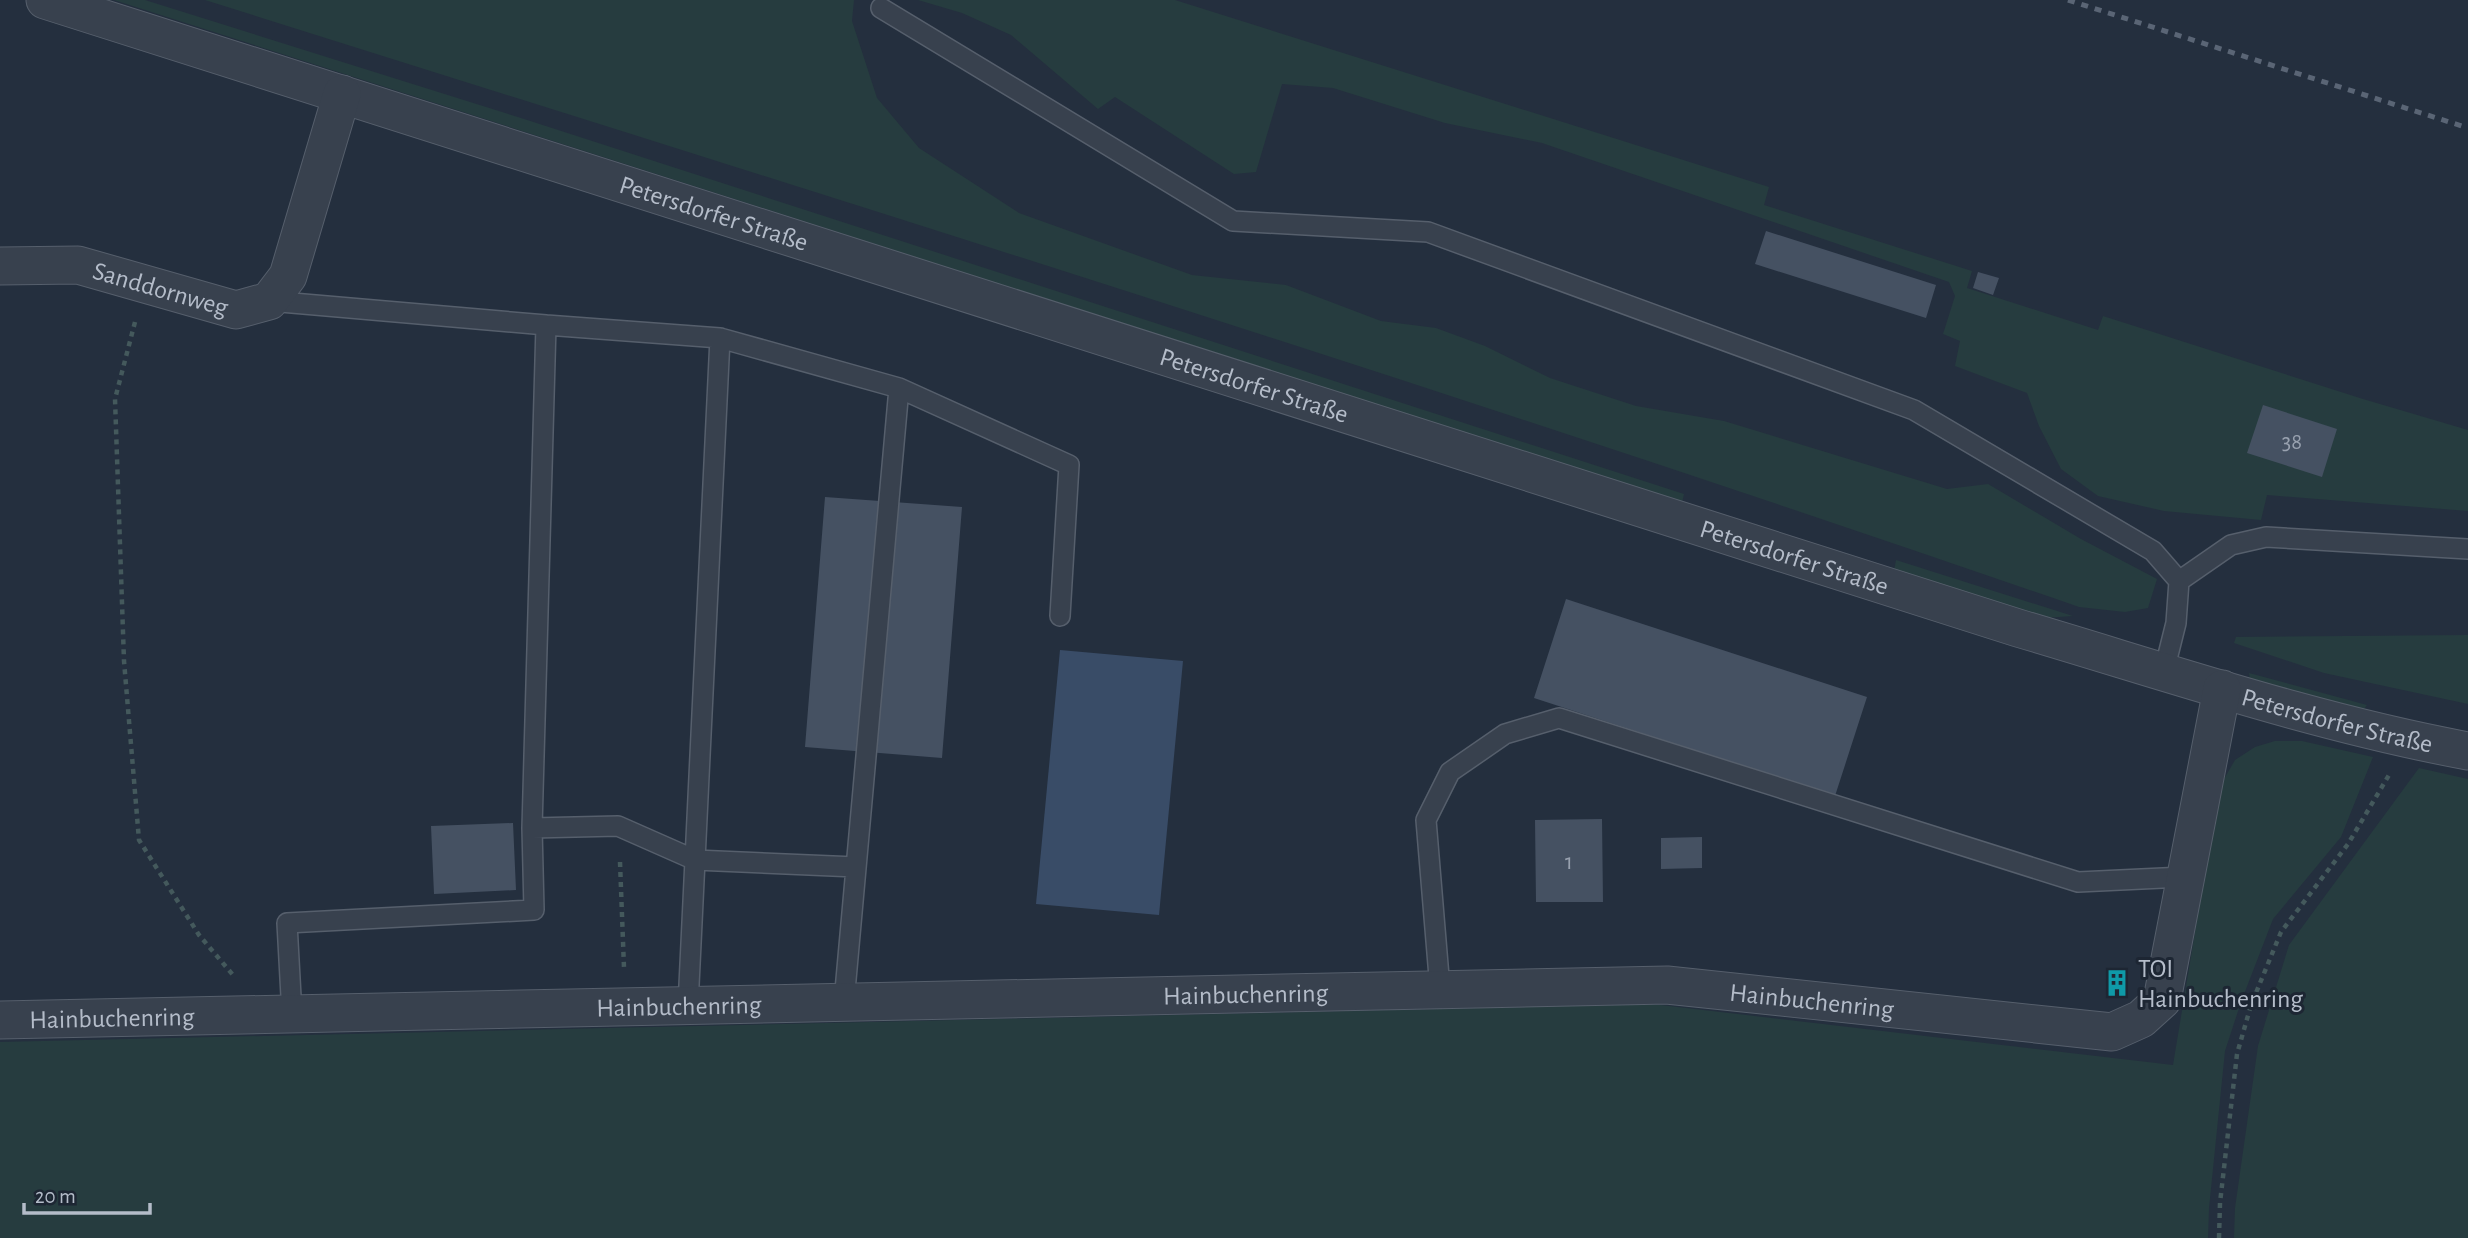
<svg xmlns="http://www.w3.org/2000/svg" width="2468" height="1238" font-family="'Alegreya Sans',sans-serif">
<style>
.green{fill:#263c3f}
.water{fill:#394c67}
.building{fill:#455162}
.lines{fill:none;stroke-linecap:round;stroke-linejoin:round}
.lane-casing{stroke:#565f6c;stroke-width:22}
.street-casing{stroke:#565f6c;stroke-width:39}
.path{stroke:#44595c;stroke-width:4.5;stroke-dasharray:5 5;stroke-linecap:butt}
.lane{stroke:#38414e;stroke-width:19}
.street{stroke:#38414e;stroke-width:37}
.rail{stroke:#5a6575;stroke-width:5;stroke-dasharray:7 7;stroke-linecap:butt}
.labels{text-anchor:middle;stroke-width:6;stroke-linejoin:round;paint-order:stroke}
.number-label{font-size:23px;fill:#98a1af}
.street-label{font-size:26px;fill:#b4bcc9;stroke:#1d2633}
.poi-label{font-size:26px;fill:#b4bcc9;stroke:#1d2633;text-anchor:start}
</style>
<rect width="100%" height="100%" fill="#242f3e"/>
<path class="green" d="M114 0H145L521 118 1684 494 1682 503Z
M205 0H854L852 21 877 98 919 148 1019 213 1192 275 1286 285 1381 321 1436 328 1485 346 1550 378 1636 406 1724 421 1947 489 1988 484 2081 539 2157 579 2148 608 2125 612 2079 607C1458 392 831 197 205 0Z
M918 0H1175L1769 187 1764 205 1972 271 1967 288 2098 330 2103 316 2363 399 2468 430V511L2267 495 2261 520 2164 511 2098 496 2061 469 2039 426 2027 393 1955 366 1960 341 1943 334 1955 296 1949 282 1542 143 1445 123 1333 88 1282 84 1256 172 1234 174 1115 97 1098 109 1011 35 962 13Z
M1896 560 2073 616 2044 618 1894 571Z
M2468 635V704L2324 673 2234 643 2236 637Z
M2249 673 2367 705 2364 709 2250 680Z
M2275 741H2302L2373 757 2341 837 2273 919 2241 1002 2225 1051 2209 1208 2208 1238H0V1042L1652 1004 2173 1065 2201 896 2224 779 2235 760 2255 747Z
M2419 768 2468 779V1238H2234L2235 1208 2258 1046 2289 945Z"/>
<path class="water" d="M1060 650 1183 661 1159 915 1036 904Z"/>
<path class="building" d="M1766 231 1936 285 1926 318 1755 264Z
M1978 272 1999 278 1993 295 1973 288Z
M2263 405 2337 429 2322 477 2247 453Z
M825 497 962 507 942 758 805 747Z
M1566 599 1867 697 1835 796 1534 698Z
M1602 819 1603 902H1536L1535 820Z
M513 823 516 890 434 894 431 826Z
M1702 837V868L1661 869V838Z
M2123 973 2128 984 2112 993 2107 982Z"/>
<g class="lines">
<defs>
<path id="lane" d="M881 8 1233 221 1428 232 1914 410 2153 551 2179 581 2176 623 2164 671
M269 301 546 325
M2179 581 2231 545 2266 537 2468 549
M532 828 546 325 720 338
M1440 989 1426 820 1450 772 1505 734 1559 718 2078 882 2184 877
M844 1002 899 388
M688 1006 720 338 899 388 1069 465 1060 616
M292 1015 287 923 534 910 532 828 618 826 695 860 856 867"/>
<g id="street">
<path id="s1" d="M45 0 2018 628C2167 672 2316 723 2468 751"/>
<path id="s2" d="M0 266 78 265 236 310 269 301 288 276 342 94"/>
<path id="s3" d="M0 1020 1667 985 2112 1032 2141 1019 2162 1000 2222 689"/>
</g>
</defs>
<use href="#lane" class="lane-casing"/>
<use href="#street" class="street-casing"/>
<path class="path" d="M135 322 115 399 124 661 139 840 199 935 233 975
M620 862 624 968
M2219 1238 2220 1203 2237 1054 2251 1005 2281 932 2348 844 2389 775"/>
<use href="#lane" class="lane"/>
<use href="#street" class="street"/>
<path class="rail" d="M2068 0 2468 128"/>
</g>
<defs>
<symbol id="building-bare" viewBox="-9 -9 18 18"><path d="M-4-6H4V6H1V3H-1V6H-4ZM-2.5-4.3h1.7v1.8h-1.7ZM.8-4.3h1.7v1.8H.8ZM-2.5-1h1.7V.8h-1.7ZM.8-1h1.7V.8H.8Z" fill="#0f9aa8" stroke="#1d2633" stroke-width="2.5" paint-order="stroke"/></symbol>
</defs>
<g fill-rule="evenodd">
<use href="#building-bare" x="2098" y="964" width="38" height="38"/>
</g>
<g class="labels">
<g class="number-label">
<text x="2292" y="449">38</text>
<text x="1569" y="869">1</text>
</g>
<g class="street-label">
<text dy="9" stroke="none"><textPath href="#s1" startOffset="702">Petersdorfer Straße</textPath></text>
<text dy="9" stroke="none"><textPath href="#s2" startOffset="164">Sanddornweg</textPath></text>
<text dy="9" stroke="none"><textPath href="#s1" startOffset="1269">Petersdorfer Straße</textPath></text>
<text dy="9" stroke="none"><textPath href="#s1" startOffset="1836">Petersdorfer Straße</textPath></text>
<text dy="9" stroke="none"><textPath href="#s1" startOffset="2403">Petersdorfer Straße</textPath></text>
<text dy="9" stroke="none"><textPath href="#s3" startOffset="1246">Hainbuchenring</textPath></text>
<text dy="9" stroke="none"><textPath href="#s3" startOffset="1813">Hainbuchenring</textPath></text>
<text dy="9" stroke="none"><textPath href="#s3" startOffset="679">Hainbuchenring</textPath></text>
<text dy="9" stroke="none"><textPath href="#s3" startOffset="112">Hainbuchenring</textPath></text>
</g>
<g class="poi-label">
<text x="2138" y="977">TOI<tspan x="2138" dy="30">Hainbuchenring</tspan></text>
</g>
</g>
<path d="M24 1203v10h126v-10" fill="none" stroke="#b4bcc9" stroke-width="3.5"/>
<text x="35" y="1203" font-size="21" fill="#b4bcc9" stroke="#1d2633" stroke-width="5" paint-order="stroke">20 m</text>
</svg>
